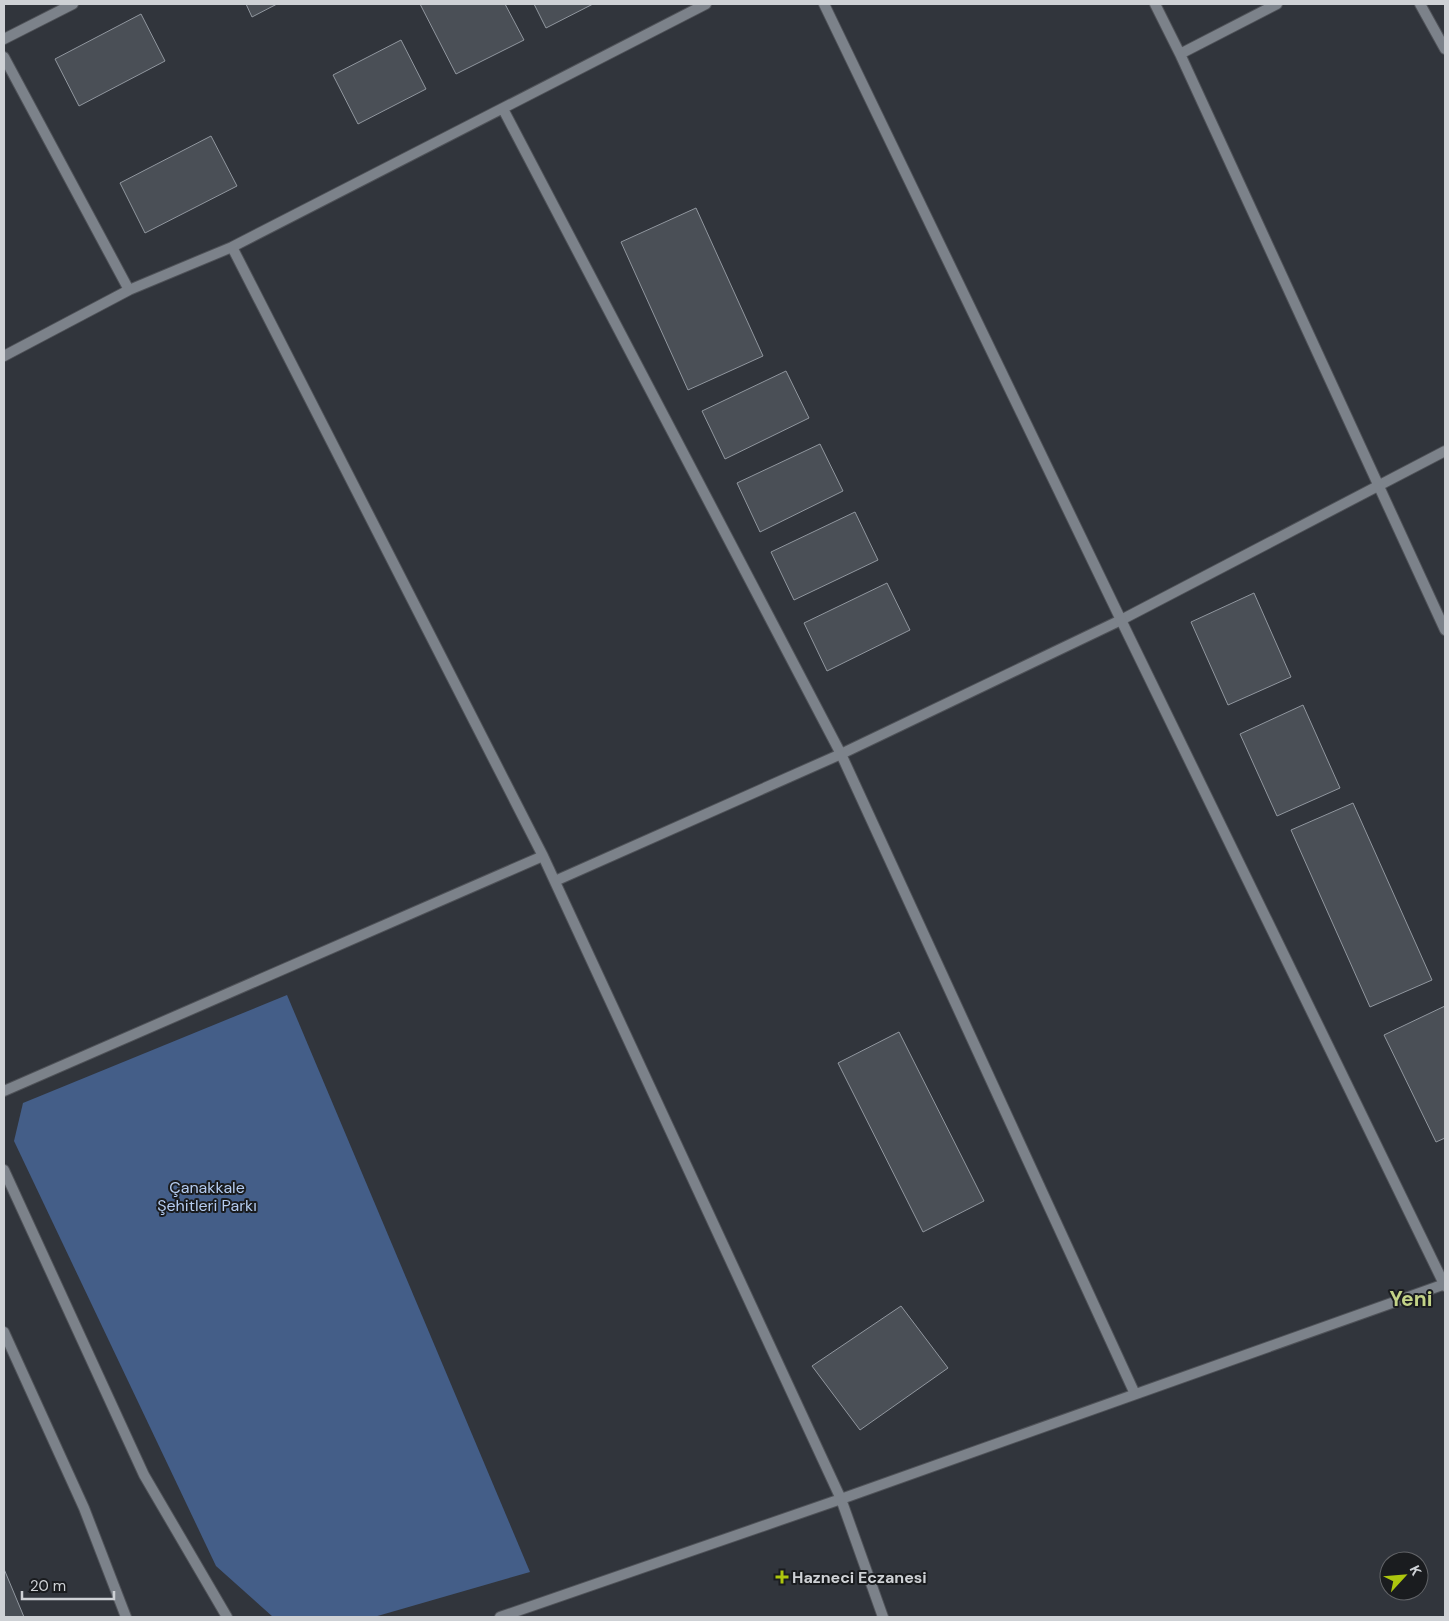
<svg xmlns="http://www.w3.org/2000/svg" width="1449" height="1621" font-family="'DM Sans',sans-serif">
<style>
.green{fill:#445e88}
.building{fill:#4a4f56;stroke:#91979f}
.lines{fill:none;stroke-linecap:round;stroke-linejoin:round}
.minor-casing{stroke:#4f5258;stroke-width:12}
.tertiary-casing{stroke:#4f5258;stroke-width:12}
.minor{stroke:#7c828a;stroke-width:10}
.tertiary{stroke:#7c828a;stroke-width:10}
.poi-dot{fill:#adc60e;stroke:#1a1c1f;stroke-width:2}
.labels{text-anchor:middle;stroke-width:4;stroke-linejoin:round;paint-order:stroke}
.park-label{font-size:16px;fill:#b5ccf0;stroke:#1a1c1f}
.poi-label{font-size:16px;font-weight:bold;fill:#ced1d5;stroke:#1a1c1f;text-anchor:start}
.district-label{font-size:21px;font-weight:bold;fill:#c3d388;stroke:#1a1c1f}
</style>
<rect width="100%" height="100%" fill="#31353c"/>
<path class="green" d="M287 995 530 1572 374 1617H273L216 1566 14 1141 23 1103Z"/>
<path class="building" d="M246 4H277L252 17Z
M420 4H505L524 40 456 74Z
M534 4H593L546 28Z
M141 14 165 61 79 106 55 59Z
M401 40 426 89 358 124 333 75Z
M211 136 237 186 145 233 120 183Z
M696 208 763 356 688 390 621 242Z
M786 371 809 418 725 459 702 411Z
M820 444 843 491 760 532 737 483Z
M855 512 878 560 794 600 771 552Z
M887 583 910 630 827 671 804 623Z
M1254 593 1291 677 1228 705 1191 622Z
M1303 705 1340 788 1277 816 1240 734Z
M1353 803 1432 980 1370 1007 1291 830Z
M1445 1006V1138L1436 1142 1384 1035Z
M899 1032 984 1201 923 1232 838 1063Z
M901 1306 948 1368 860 1430 812 1366Z
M4 1569 24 1617H4Z"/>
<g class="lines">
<defs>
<path id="minor" d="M1155 4 1180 54 1445 630
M1420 4 1445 49
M4 39 73 4
M1180 54 1277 4
M4 57 129 290
M503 109 841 754 1135 1394
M232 247 543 856 841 1499 883 1617
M4 356 129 290 232 247 706 4
M555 881 841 754 1121 620 1445 451
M4 1091 543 856
M500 1617 841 1499 1445 1284"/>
<path id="tertiary" d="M824 4 1121 620 1445 1286
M4 1170 144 1475 227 1617
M4 1332 84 1508 126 1617"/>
</defs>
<use href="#minor" class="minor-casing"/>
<use href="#tertiary" class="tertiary-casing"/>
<use href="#minor" class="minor"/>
<use href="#tertiary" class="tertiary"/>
</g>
<path class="poi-dot" d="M779.5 1569.5h5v5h5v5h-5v5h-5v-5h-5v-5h5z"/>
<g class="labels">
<g class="park-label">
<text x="207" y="1193">Çanakkale<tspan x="207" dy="18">Şehitleri Parkı</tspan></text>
</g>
<g class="poi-label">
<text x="792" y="1583">Hazneci Eczanesi</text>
</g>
<g class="district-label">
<text x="1411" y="1306">Yeni</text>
</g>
</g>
<rect width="1449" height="1621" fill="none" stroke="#ced1d5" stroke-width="10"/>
<g transform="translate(1404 1576) rotate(64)"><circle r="24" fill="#1a1c1f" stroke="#626468"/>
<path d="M0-4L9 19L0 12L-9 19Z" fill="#adc60e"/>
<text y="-8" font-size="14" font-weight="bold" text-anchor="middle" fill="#ced1d5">K</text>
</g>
<path d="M22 1591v8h92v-8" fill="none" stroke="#ced1d5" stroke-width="2.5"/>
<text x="30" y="1591" font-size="15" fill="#ced1d5" stroke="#1a1c1f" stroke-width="4" paint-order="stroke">20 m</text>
</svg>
